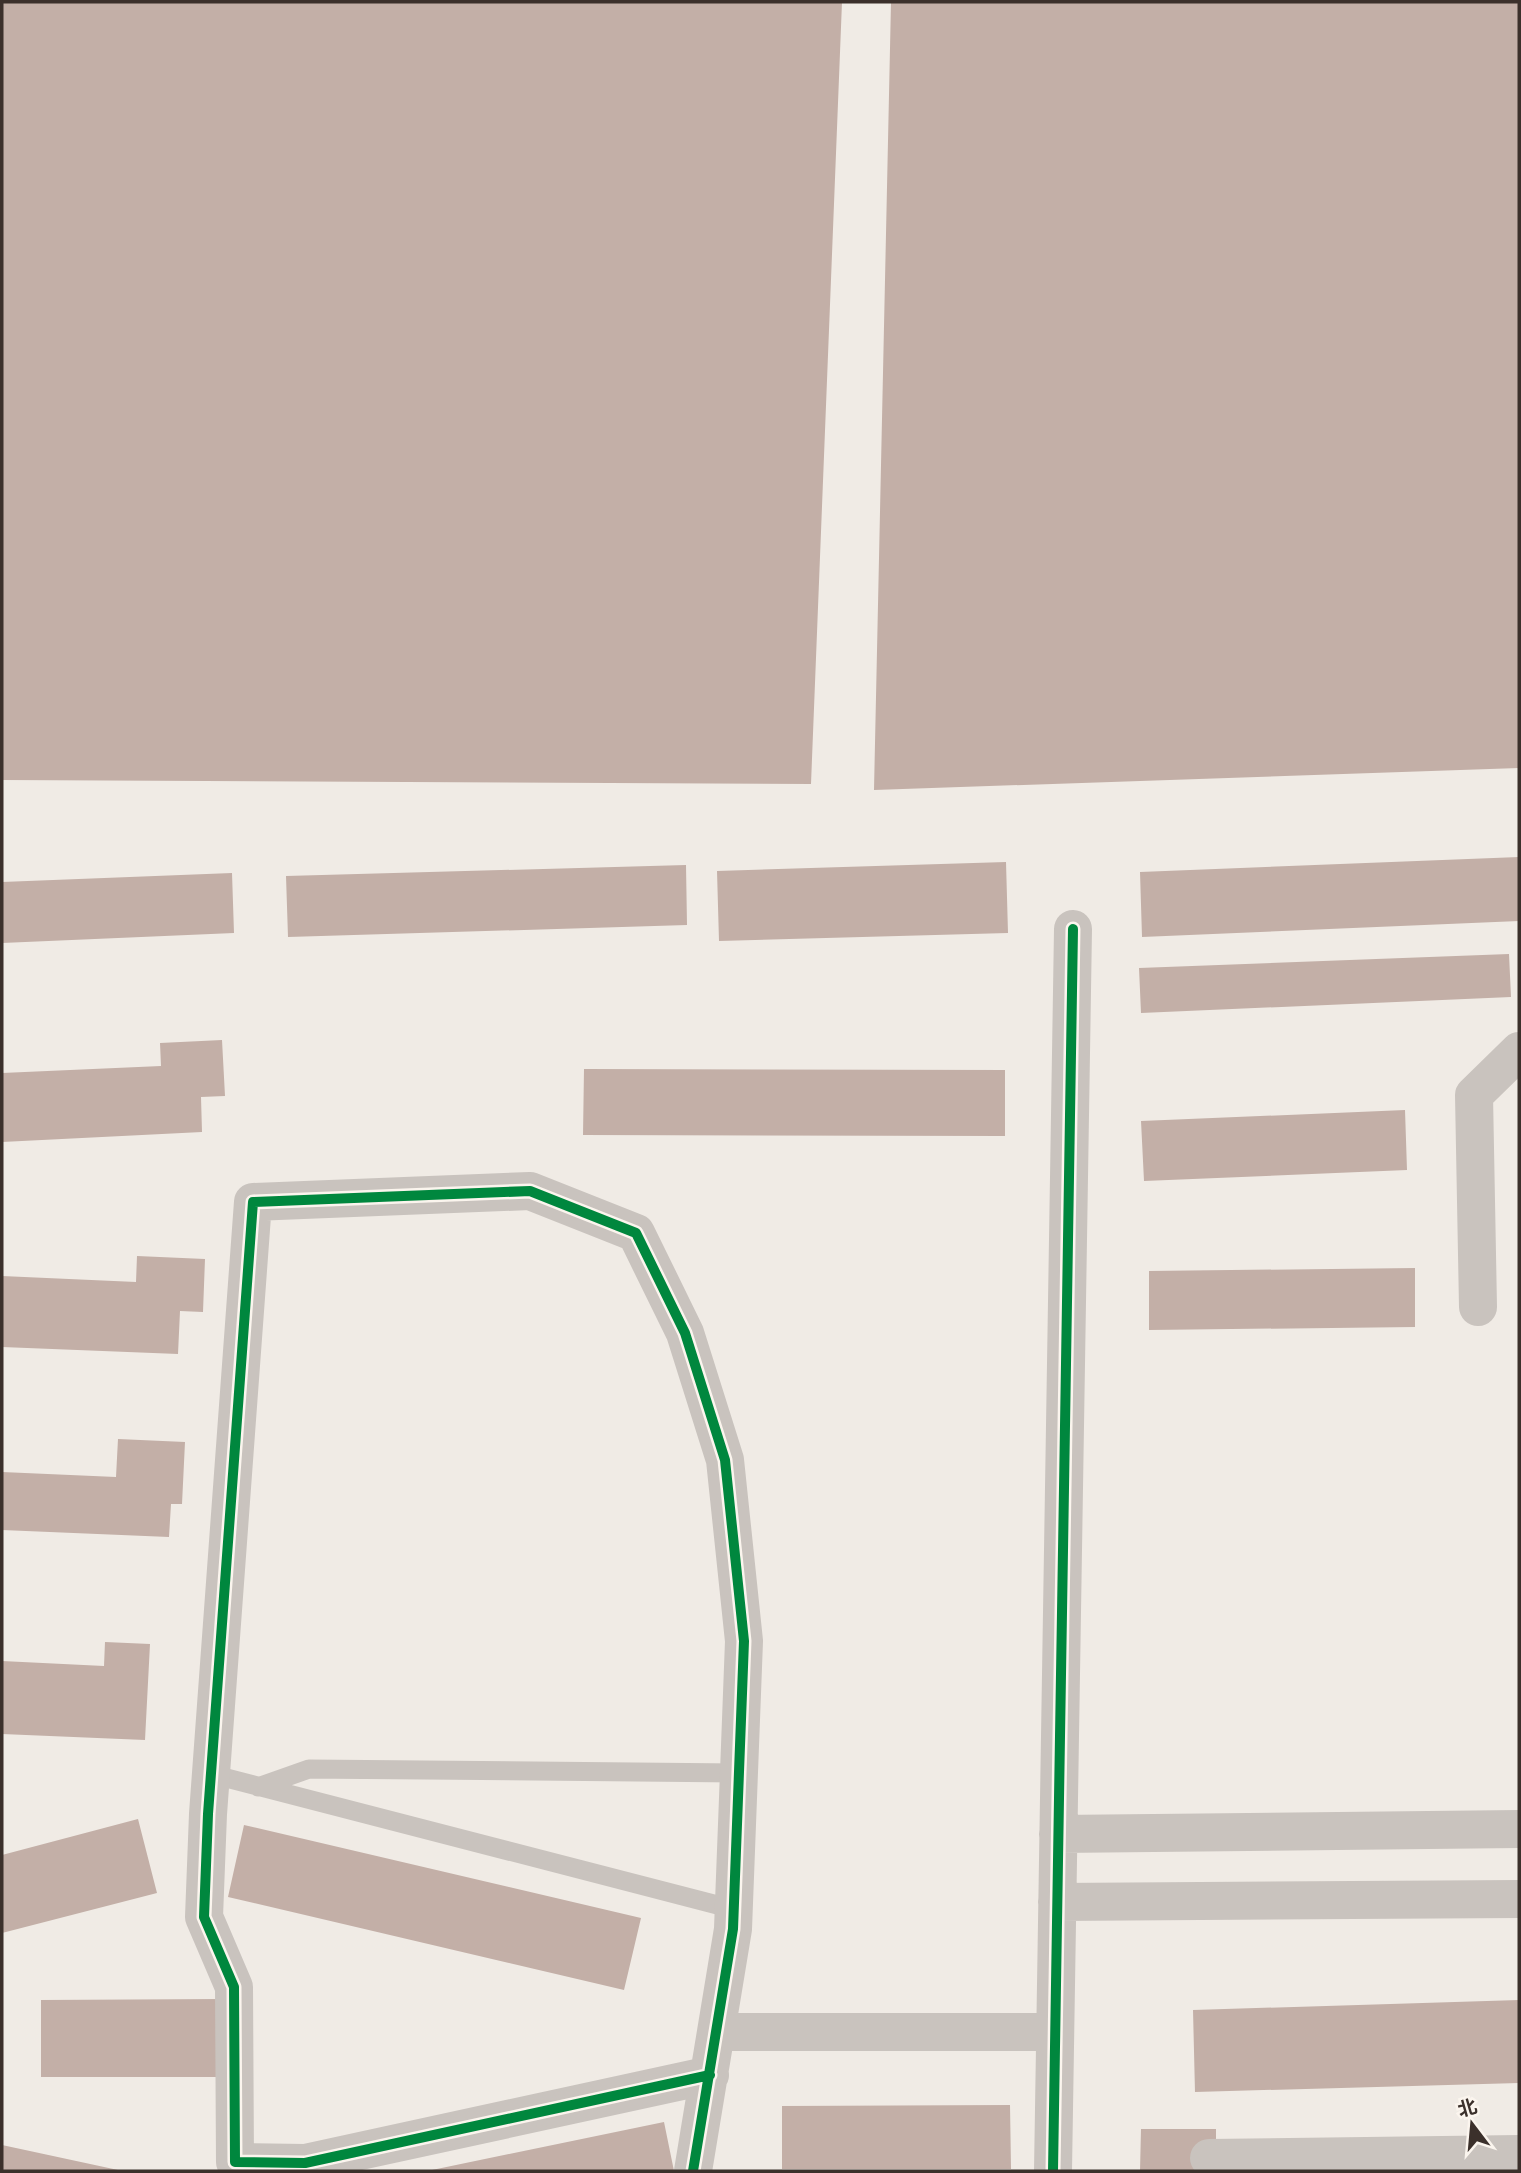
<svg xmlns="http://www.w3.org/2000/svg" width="1521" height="2173" font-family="'Fira Sans Condensed','Noto Sans SC',sans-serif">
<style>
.building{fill:#c3afa7}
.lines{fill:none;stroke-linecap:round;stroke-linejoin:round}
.service{stroke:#c9c3be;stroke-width:19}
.minor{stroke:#c9c3be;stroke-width:38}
.cycleway-casing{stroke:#fbf5ee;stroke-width:15}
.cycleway{stroke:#00873e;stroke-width:10}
</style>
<rect width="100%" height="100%" fill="#f0ebe5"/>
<path class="building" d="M2 2H842L811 784 2 780Z
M891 2H1519V768L874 790Z
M1519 857V921L1142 937 1140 872Z
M1006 862 1008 933 719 941 717 871Z
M686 865 687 925 288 937 286 876Z
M232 873 234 933 2 943V882Z
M1509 954 1511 997 1141 1013 1139 968Z
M222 1040 225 1096 201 1097 202 1132 2 1142V1073L161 1066 160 1043Z
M584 1069 1005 1070V1136L583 1135Z
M1405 1110 1407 1170 1144 1181 1141 1121Z
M137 1256 205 1259 203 1312 180 1311 178 1354 2 1347V1276L136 1282Z
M1415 1268V1327L1149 1330V1271Z
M118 1439 185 1442 182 1504H171L169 1537 2 1530V1472L116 1477Z
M105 1642 150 1644 145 1740 2 1734V1661L104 1666Z
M138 1819 157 1893 2 1933V1855Z
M244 1825 641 1918 624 1990 228 1897Z
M223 1999V2077H41V2000Z
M1519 2000V2083L1195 2092 1193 2010Z
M1010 2105 1011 2169H782V2106Z
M664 2122 674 2171H432V2170Z
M1141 2129H1216V2171H1140Z
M2 2145 118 2170V2171H2Z"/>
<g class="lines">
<path class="service" d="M211 1774 733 1909
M258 1787 309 1769 738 1773"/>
<path class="minor" d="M1478 1307 1474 1095 1519 1051
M1058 1834 1519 1829
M1057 1902 1519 1899
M717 2032H1055
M1209 2158 1519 2154
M693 2171 733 1929 744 1641 725 1460 685 1333 636 1233 530 1191 253 1202 208 1814 204 1917 234 1987 235 2162 305 2163 710 2075
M1053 2171 1073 929"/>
<defs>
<path id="cycleway" d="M693 2171 733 1929 744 1641 725 1460 685 1333 636 1233 530 1191 253 1202 208 1814 204 1917 234 1987 235 2162 305 2163 710 2075
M1053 2171 1073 929"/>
</defs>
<use href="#cycleway" class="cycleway-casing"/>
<use href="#cycleway" class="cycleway"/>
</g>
<rect width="1521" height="2173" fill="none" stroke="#3b302b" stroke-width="7"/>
<g transform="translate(1472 2124) rotate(344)" stroke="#fbf5ee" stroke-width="5" paint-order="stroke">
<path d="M0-5L12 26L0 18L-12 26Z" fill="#3b302b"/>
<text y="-10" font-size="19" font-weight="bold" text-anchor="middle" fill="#3b302b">北</text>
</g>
</svg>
